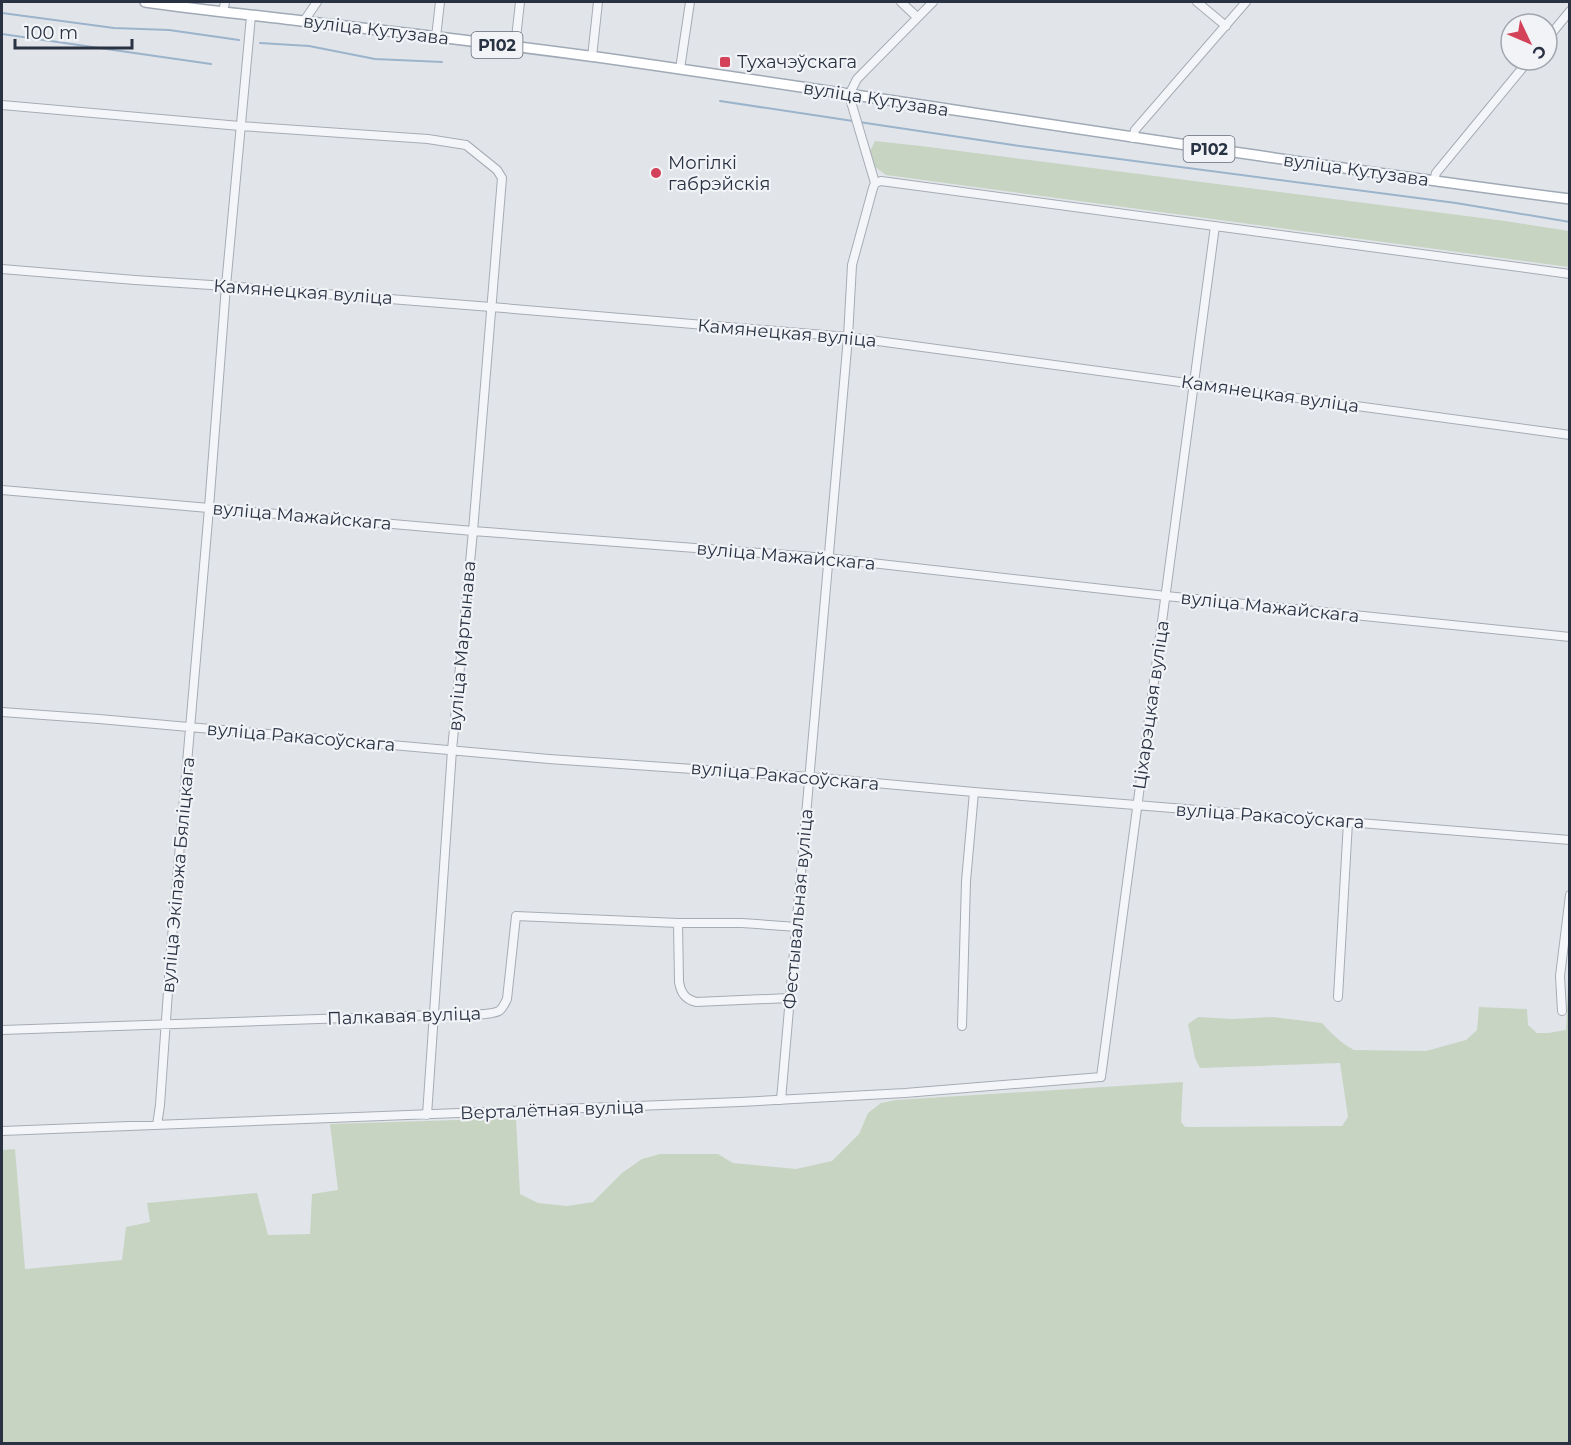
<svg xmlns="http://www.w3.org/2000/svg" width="1571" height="1445" font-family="Montserrat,sans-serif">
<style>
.green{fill:#c7d4c2}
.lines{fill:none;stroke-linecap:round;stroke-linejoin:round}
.stream{stroke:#9bb3cb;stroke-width:2}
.minor-casing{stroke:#a6acb4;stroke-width:10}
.major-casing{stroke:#a0a9b6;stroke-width:12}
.minor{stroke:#f4f5f8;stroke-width:8}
.major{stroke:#fff;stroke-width:9}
.poi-dot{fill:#d34259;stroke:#f1f3f7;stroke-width:2}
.labels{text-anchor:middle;stroke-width:4.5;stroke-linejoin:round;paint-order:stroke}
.shield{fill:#f1f3f7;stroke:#656c78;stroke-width:1.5}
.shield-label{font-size:16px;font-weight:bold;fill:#293242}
.street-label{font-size:18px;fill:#293242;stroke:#f1f3f7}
.poi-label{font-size:18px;fill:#293242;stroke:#f1f3f7;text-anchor:start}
</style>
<rect width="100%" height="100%" fill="#e1e5ea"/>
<path class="green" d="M875 141 921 146 1505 221 1569 231V267L886 175 875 167 870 151Z
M1569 983V1443H2V1150L15 1149 25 1269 122 1260 126 1227 150 1222 147 1203 257 1193 268 1235 310 1234 312 1194 338 1190 330 1124 516 1118 520 1194 538 1203 567 1206 593 1202 622 1173 642 1159 660 1154H718L733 1163 796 1169 832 1161 859 1134 868 1113 881 1103 896 1100 1183 1082 1181 1122 1185 1127 1342 1126 1348 1117 1340 1063 1200 1068 1195 1058 1188 1024 1198 1017 1232 1019 1273 1017 1322 1023C1332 1034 1341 1043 1354 1050L1426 1051 1466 1040 1477 1030 1479 1007 1527 1009 1528 1025 1537 1033H1548L1566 1030 1568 985Z"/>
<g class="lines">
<path class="stream" d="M2 13 114 28 169 30 239 40
M2 34 211 64
M260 43 309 46 375 59 442 62
M720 101 853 121
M859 122 1013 145 1456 203 1570 222"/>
<defs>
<path id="minor" d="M901 2 917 17
M1197 2 1226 26
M223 12 225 2
M304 21 317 2
M436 37 440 2
M1547 39 1570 11
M515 47 520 2
M592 57 598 2
M680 69 690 2
M2 105 240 126 428 139 466 145 497 170 502 178 473 531 452 750 427 1115
M1133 138 1135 130 1246 2
M1434 181 1436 173 1529 60
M875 183 849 95 857 79 933 2
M2 269 135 280 226 286 491 307 848 337 1570 435
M2 490 473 531 827 558 1166 596 1570 637
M2 712 99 719 549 759 809 777 974 792 1570 840
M678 923 679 982C681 993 685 999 696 1002L790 998
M1338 997 1348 822
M1562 1011 1560 976 1570 895
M962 1026 966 881 974 792
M2 1030 434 1015C448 1014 487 1017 499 1011 503 1008 505 1003 507 999L516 916 678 923H742L797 927
M781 1100 848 337 852 265 873 188 875 183 881 181 1570 274
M157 1125 160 1105 171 949 209 508 226 286 251 16
M2 1131 740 1102 905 1093 1101 1077 1215 226"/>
<path id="major" d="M145 2C200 10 255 15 310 22 408 33 506 45 604 58 926 104 1247 157 1570 199"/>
</defs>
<use href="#minor" class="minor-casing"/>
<use href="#major" class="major-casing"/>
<use href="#minor" class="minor"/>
<use href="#major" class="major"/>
</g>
<g class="poi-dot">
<rect x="719" y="56" width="12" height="12" rx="3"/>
<circle cx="656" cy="173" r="6"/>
</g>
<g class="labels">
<g class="shield">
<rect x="471.5" y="32" width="51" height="26" rx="4.5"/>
<rect x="1183.5" y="136" width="51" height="26" rx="4.5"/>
</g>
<g class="shield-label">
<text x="497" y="51">Р102</text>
<text x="1209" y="155">Р102</text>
</g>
<g class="street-label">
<text transform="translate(376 30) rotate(7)" y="6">вуліца Кутузава</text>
<text transform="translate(876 99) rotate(9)" y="6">вуліца Кутузава</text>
<text transform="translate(1356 170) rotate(8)" y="6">вуліца Кутузава</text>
<text transform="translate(303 292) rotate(4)" y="6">Камянецкая вуліца</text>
<text transform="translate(787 333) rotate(5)" y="6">Камянецкая вуліца</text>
<text transform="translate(1270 394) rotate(8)" y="6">Камянецкая вуліца</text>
<text transform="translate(302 516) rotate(5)" y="6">вуліца Мажайскага</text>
<text transform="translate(786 556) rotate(5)" y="6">вуліца Мажайскага</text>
<text transform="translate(1270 607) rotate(6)" y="6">вуліца Мажайскага</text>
<text transform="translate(462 646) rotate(-85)" y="6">вуліца Мартынава</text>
<text transform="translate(1151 705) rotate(-82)" y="6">Ціхарэцкая вуліца</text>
<text transform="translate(301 737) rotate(5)" y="6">вуліца Ракасоўскага</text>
<text transform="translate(785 776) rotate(5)" y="6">вуліца Ракасоўскага</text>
<text transform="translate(1270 816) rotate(4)" y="6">вуліца Ракасоўскага</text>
<text transform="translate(178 875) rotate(-85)" y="6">вуліца Экіпажа Бяліцкага</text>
<text transform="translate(798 909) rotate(-85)" y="6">Фестывальная вуліца</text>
<text transform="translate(404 1016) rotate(-2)" y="6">Палкавая вуліца</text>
<text transform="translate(552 1110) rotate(-2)" y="6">Верталётная вуліца</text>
</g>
<g class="poi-label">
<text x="737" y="68">Тухачэўскага</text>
<text x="668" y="169">Могілкі<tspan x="668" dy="21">габрэйскія</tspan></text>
</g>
</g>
<rect width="1571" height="1445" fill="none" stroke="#293242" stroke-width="6"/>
<g transform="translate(1529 42) rotate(134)"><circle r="28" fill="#f1f3f7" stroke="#a1a6af" stroke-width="1.5"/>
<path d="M0-4.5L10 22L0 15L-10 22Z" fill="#d34259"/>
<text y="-9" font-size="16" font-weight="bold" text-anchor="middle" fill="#293242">С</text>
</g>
<path d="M15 39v9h117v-9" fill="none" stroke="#293242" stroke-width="3"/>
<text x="24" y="39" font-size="18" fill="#293242" stroke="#f1f3f7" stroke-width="4.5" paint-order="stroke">100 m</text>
</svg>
